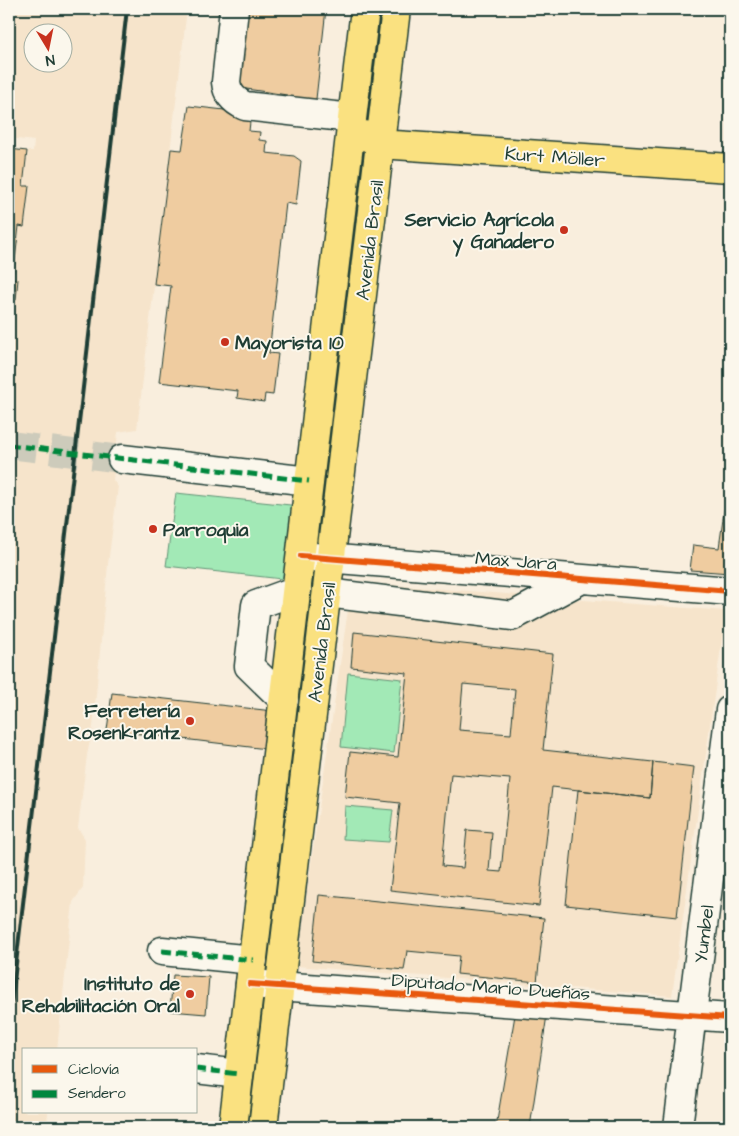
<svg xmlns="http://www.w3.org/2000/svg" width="739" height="1136" font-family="'Architects Daughter',sans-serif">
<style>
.built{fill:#f6e4cb;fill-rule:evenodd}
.green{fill:#a2e9b6;stroke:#609375}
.building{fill:#efcca0;stroke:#1f3d34;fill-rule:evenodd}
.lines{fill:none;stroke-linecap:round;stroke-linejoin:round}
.minor-tunnel{stroke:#cdcbbb;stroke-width:28;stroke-dasharray:28 14;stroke-linecap:butt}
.minor-casing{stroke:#1f3d34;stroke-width:31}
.major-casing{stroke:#1f3d34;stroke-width:31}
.minor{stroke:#fbf7ec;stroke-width:28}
.major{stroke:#fae180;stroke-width:28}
.rail{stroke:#1f3d34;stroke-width:4}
.quiet{stroke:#00873e;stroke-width:5;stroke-dasharray:10 5;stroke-linecap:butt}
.cycleway-casing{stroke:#fbf7ec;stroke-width:9}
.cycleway{stroke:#e8590c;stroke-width:6}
.poi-dot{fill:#c8321e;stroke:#fbf7ec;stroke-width:2}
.labels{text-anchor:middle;stroke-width:4;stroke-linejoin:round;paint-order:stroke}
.street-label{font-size:19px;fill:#1f3d34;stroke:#fbf7ec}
.poi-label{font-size:19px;font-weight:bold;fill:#1f3d34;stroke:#fbf7ec;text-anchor:end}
</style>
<rect width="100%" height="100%" fill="#f9eedd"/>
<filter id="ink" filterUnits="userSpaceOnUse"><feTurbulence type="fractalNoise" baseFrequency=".02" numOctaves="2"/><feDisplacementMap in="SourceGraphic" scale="10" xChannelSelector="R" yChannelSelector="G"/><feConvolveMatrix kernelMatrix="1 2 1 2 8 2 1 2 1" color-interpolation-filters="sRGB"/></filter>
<g filter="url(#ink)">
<path class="built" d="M9 9H187L137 429 118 432 113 480 118 487 108 564 93 727 87 755 78 828 85 839 83 888 73 902 57 1050H24V1112H48L47 1127H9V467L13 426 9 422V375L14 326 9 325 11 299H16L18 279 13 278 19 226H24L29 187 23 186 27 151H33L34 141 9 138ZM32 32H62V62H32Z
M352 582 726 611 672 996 296 966Z"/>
<path class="green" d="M176 493 300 506 291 580 166 566Z
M348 673 402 679 394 753 341 747Z
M345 806 393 810 389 842 343 839Z"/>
<path class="building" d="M243 9H326L315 108 286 105 287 95 233 87Z
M189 106 251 113 249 131 260 132 259 140 267 141 266 153 294 156 301 161 296 205 286 203 269 353 278 354 273 395 265 394 264 402 237 398 238 391 159 382 171 286 154 284 171 149 182 150Z
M9 149 27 151 23 186H29L24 227 19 226 13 278 18 279 16 300 11 299 9 322Z
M9 326H12L9 353Z
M730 469V573L690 570 693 545 719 548Z
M354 632 553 654 543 750 653 762 650 798 552 787 539 906 390 890 400 803 345 797 350 752 398 757 407 673 351 667ZM463 684 515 689 511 734 459 730ZM451 774 510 779 501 872 489 871 492 832 467 830 463 868 442 866Z
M112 693 273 711 267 749 107 730Z
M653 762 694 767 677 917 566 905 578 790 650 798Z
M319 895 544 918 537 982 457 974 459 956 407 951 404 970 312 961Z
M173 975 209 977 206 1014 170 1011Z
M515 1015H547L530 1127H496Z"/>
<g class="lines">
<path class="minor-tunnel" d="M9 445 122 459"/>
<defs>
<path id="minor" d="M234 9 226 82C227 93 234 101 245 106L352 118
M122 459 309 481
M301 556 730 591
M327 593 513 616 580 580
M284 700 249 666 256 605 297 590
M162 951 253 960
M250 984 730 1018
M196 1069 239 1074
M678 1127 730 710"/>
<path id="major" d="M365 135 380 144 730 168
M233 1127 365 9
M263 1127 396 9"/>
</defs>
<use href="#minor" class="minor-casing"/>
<use href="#major" class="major-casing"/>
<use href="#minor" class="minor"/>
<use href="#major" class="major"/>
<path class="rail" d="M9 1024 127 9"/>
<path class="quiet" d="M9 445 309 481
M162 951 253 960
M196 1069 239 1074"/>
<defs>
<path id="cycleway" d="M301 556 730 591
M250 984 730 1018"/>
</defs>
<use href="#cycleway" class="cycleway-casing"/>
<use href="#cycleway" class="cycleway"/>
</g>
</g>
<g class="poi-dot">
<circle cx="564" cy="230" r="5"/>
<circle cx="225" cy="342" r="5"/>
<circle cx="153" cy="529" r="5"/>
<circle cx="190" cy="721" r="5"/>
<circle cx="190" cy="994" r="5"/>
</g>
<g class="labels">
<g class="street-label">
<text transform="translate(555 156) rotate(4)" y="7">Kurt Möller</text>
<text transform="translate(369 240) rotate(-83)" y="7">Avenida Brasil</text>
<text transform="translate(516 560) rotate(4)" y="7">Max Jara</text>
<text transform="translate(321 642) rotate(-83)" y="7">Avenida Brasil</text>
<text transform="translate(703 934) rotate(-83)" y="7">Yumbel</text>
<text transform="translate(491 986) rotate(4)" y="7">Diputado Mario Dueñas</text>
</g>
<g class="poi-label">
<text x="554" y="226">Servicio Agrícola<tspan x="554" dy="22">y Ganadero</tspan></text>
<text x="235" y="349" text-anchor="start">Mayorista 10</text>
<text x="163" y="536" text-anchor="start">Parroquia</text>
<text x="180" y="717">Ferretería<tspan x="180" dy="22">Rosenkrantz</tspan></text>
<text x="180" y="990">Instituto de<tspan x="180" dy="22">Rehabilitación Oral</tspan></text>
</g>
</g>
<rect width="739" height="1136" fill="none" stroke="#fbf7ec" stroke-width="30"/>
<rect x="15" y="15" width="709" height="1106" fill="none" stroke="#1f3d34" stroke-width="2" filter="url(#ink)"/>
<rect x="22" y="1048" width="175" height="65" fill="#fbf7ec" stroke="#a3ada2"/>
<rect x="32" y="1065" width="25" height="8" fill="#e8590c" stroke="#a3ada2"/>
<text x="68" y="1074" font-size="15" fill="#1f3d34">Ciclovía</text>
<rect x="32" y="1090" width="25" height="8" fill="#00873e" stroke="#a3ada2"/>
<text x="68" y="1098" font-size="15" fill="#1f3d34">Sendero</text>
<g transform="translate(48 48) rotate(170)"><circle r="24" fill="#fbf7ec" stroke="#a3ada2"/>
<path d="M0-4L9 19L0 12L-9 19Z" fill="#c8321e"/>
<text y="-8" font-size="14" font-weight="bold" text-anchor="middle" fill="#1f3d34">N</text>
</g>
</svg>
